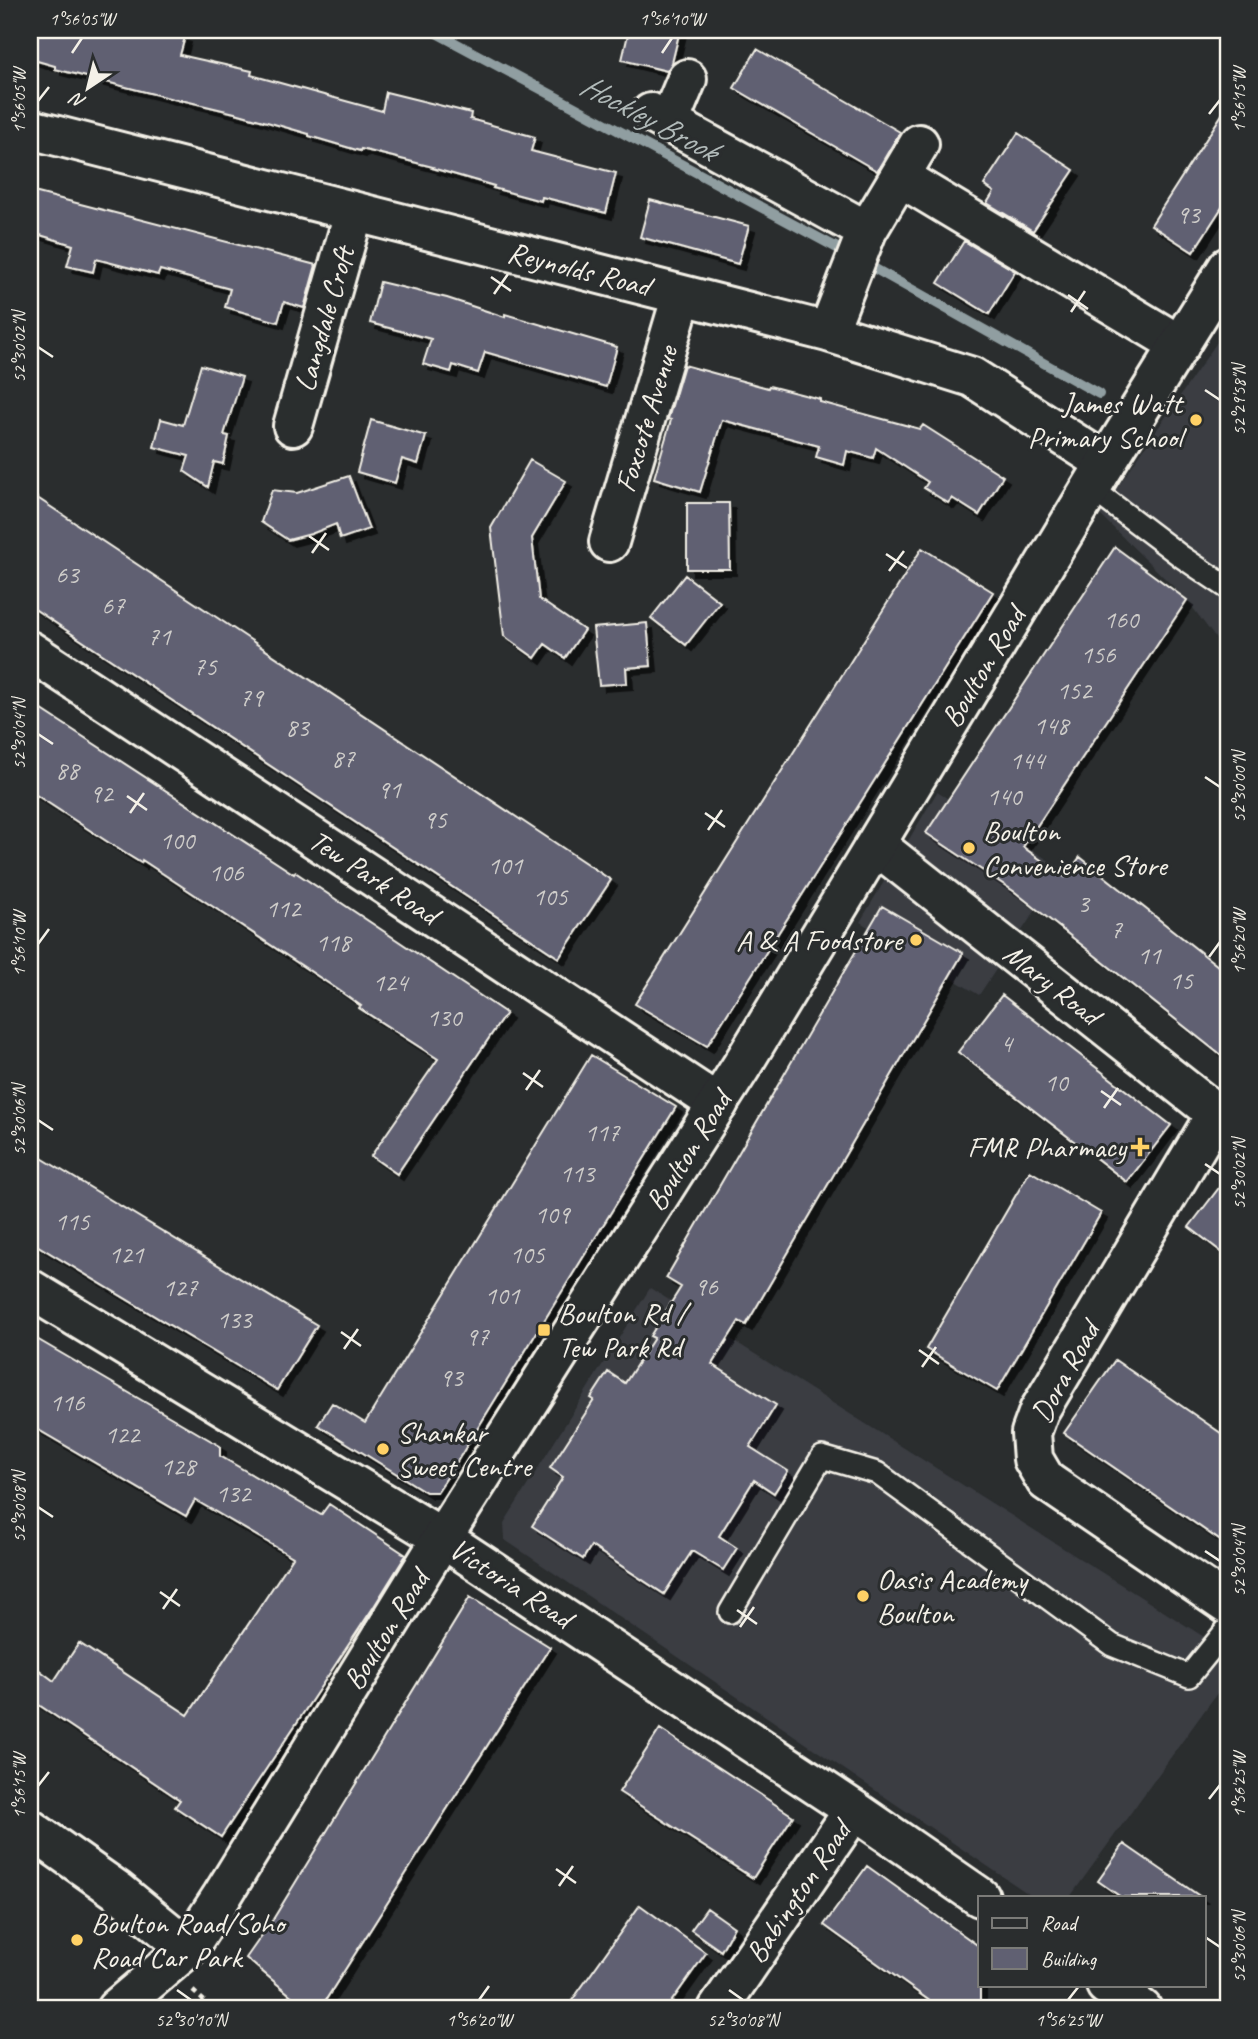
<svg xmlns="http://www.w3.org/2000/svg" width="1258" height="2039" font-family="Caveat,sans-serif">
<style>
.built{fill:#3a3c42}
.lines{fill:none;stroke-linecap:round;stroke-linejoin:round}
.stream{stroke:#909ea1;stroke-width:10}
.building{fill:#606072;stroke:#f4f1e8;stroke-width:2;filter:url(#shadow)}
.lane-casing{stroke:#f4f1e8;stroke-width:26}
.street-casing{stroke:#f4f1e8;stroke-width:44}
.primary-casing{stroke:#f4f1e8;stroke-width:44}
.path{stroke:#f4f1e8;stroke-width:4.5;stroke-dasharray:5 5;stroke-linecap:butt}
.lane{stroke:#2a2d2e;stroke-width:21}
.street{stroke:#2a2d2e;stroke-width:38}
.primary{stroke:#2a2d2e;stroke-width:38}
.ticks{fill:none;stroke:#f4f1e8;stroke-width:2.5}
.poi-dot{fill:#ffd166;stroke:#2a2d2e;stroke-width:2.5}
.labels{text-anchor:middle;stroke-width:6;stroke-linejoin:round;paint-order:stroke}
.number-label{font-size:26px;fill:#cfcdca}
.street-label{font-size:30px;fill:#f4f1e8;stroke:#2a2d2e}
.poi-label{font-size:30px;fill:#f4f1e8;stroke:#2a2d2e;text-anchor:start}
.water-label{font-size:32px;font-style:italic;fill:#b1bab9;stroke:#2a2d2e}
.neatline{fill:none;stroke:#f4f1e8;stroke-width:2.5}
.ticks-label{font-size:18px;text-anchor:middle;fill:#f4f1e8}
</style>
<defs>
<filter id="shadow"><feDropShadow dx="6" dy="6" stdDeviation="0" flood-color="#0009"/></filter>
</defs>
<rect width="100%" height="100%" fill="#2a2d2e"/>
<filter id="ink" filterUnits="userSpaceOnUse"><feTurbulence type="fractalNoise" baseFrequency=".0143" numOctaves="2"/><feDisplacementMap in="SourceGraphic" scale="14" xChannelSelector="R" yChannelSelector="G"/><feConvolveMatrix kernelMatrix="1 2 1 2 8 2 1 2 1" color-interpolation-filters="sRGB"/></filter>
<g filter="url(#ink)">
<path class="built" d="M1228 326V655L1187 600 1099 514Z
M937 792 1063 869 979 995 860 922Z
M650 1288 1228 1652V1678L1070 1897H1033L505 1540 504 1523Z"/>
<g class="lines">
<path class="stream" d="M431 30 841 250
M870 266 1099 394"/>
</g>
<path class="building" d="M30 30H158L185 37 180 55 252 71 251 75 382 111 386 92 471 113 470 119 535 137 531 151 616 173 606 213 542 197 541 201 493 188 494 186 432 168 433 167 361 149 360 151 309 136V134L239 114 181 100V101L55 69V66L30 59Z
M629 30H680L672 63 667 71 622 60Z
M757 49 900 132 877 171 734 88Z
M1228 105V198L1193 252 1151 225Z
M1018 133 1074 170 1033 231 987 203 994 192 984 185Z
M30 191 316 265 304 308 284 302 278 322 225 307 230 289 160 270 158 275 96 259 93 272 67 266 73 245 30 232Z
M650 200 749 226 738 264 640 237Z
M964 241 1015 271 989 314 938 283Z
M380 282 447 298 505 317V314L617 347 606 387 485 352 478 373 453 365 451 372 423 364 431 339 370 323Z
M201 365 242 377 224 435 229 436 223 464 214 462 208 487 184 471 189 456 154 447 161 419 183 425Z
M684 365 768 388 769 386 820 399V402L920 429 923 425 1003 476 979 515 952 498 948 503 924 488 928 482 876 448 873 458 847 451 844 465 816 457 819 446 722 420 700 492 654 478 671 420 668 419Z
M371 420 426 436 418 464 402 459 395 483 357 472Z
M530 460 566 481 532 538 539 599 584 630 565 658 545 644 535 658 504 636 491 528Z
M349 476 369 529 340 539 336 524 311 534 288 540 261 522 272 490 297 493Z
M30 493 611 880 559 958 30 606Z
M687 503H729L730 569H687Z
M1115 547 1187 600 1023 847 1065 877 1080 857 1228 974V1061L1015 892 926 833Z
M922 548 993 592 707 1046 635 1004Z
M685 575 720 602 686 645 651 618Z
M647 623 651 666 626 668 627 683 599 685 593 628Z
M30 702 294 874 295 872 506 1013 397 1174 371 1156 438 1059 359 1008 361 1006 337 989 215 908 142 860 141 863 123 852 30 791Z
M882 906 963 953 746 1325 739 1321 712 1364 776 1405 750 1447 788 1471 774 1493 754 1480 719 1536 737 1548 723 1570 692 1551 664 1594 591 1546 583 1559 532 1526 563 1477 550 1468 594 1400 591 1398 608 1372 625 1383 654 1338 650 1336 681 1287 666 1278Z
M1002 995 1171 1125 1127 1182 958 1052Z
M591 1055 676 1107 450 1473 437 1492H426L318 1425 332 1403 365 1423Z
M30 1151 317 1325 277 1390 30 1241Z
M1030 1171 1101 1213 997 1391 926 1349Z
M1228 1176V1257L1189 1227Z
M30 1335 220 1446V1456L321 1515 329 1504 406 1555 373 1608 221 1837 175 1807 180 1800 30 1699V1663L54 1681 79 1643 188 1715 293 1557 195 1500 186 1516 30 1425Z
M1115 1360 1228 1438V1546L1064 1433Z
M470 1597 550 1647 320 2009H307L246 1958 272 1921Z
M660 1729 793 1816 753 1878 619 1792Z
M1124 1844 1201 1897H1121L1098 1881Z
M867 1866 980 1947V2009H941L824 1925Z
M640 1905 706 1953 666 2009H566Z
M707 1908 734 1927 721 1951 691 1930Z"/>
<g class="lines">
<defs>
<path id="lane" d="M1091 488 1182 557 1228 588
M730 1612 822 1457 877 1473 1112 1645 1189 1676 1228 1628"/>
<path id="street" d="M651 113 867 231
M669 122 687 79
M30 129 828 332 972 377 1106 463
M900 177 1180 345
M828 332 867 231 919 144
M293 426 354 213
M609 542 682 295
M30 651 718 1104
M876 845 1228 1123
M1216 1114 1039 1411 1031 1433 1033 1459 1046 1481 1228 1605
M30 1289 442 1538 854 1810 980 1897
M30 1829 118 1891 188 1948
M1106 1985 1142 2009
M718 2009 854 1810"/>
<path id="primary" d="M116 2009 188 1948 222 1896 442 1538 741 1067 1106 463 1228 267"/>
</defs>
<use href="#lane" class="lane-casing"/>
<use href="#street" class="street-casing"/>
<use href="#primary" class="primary-casing"/>
<path class="path" d="M193 1991 213 2009"/>
<use href="#lane" class="lane"/>
<use href="#street" class="street"/>
<use href="#primary" class="primary"/>
</g>
</g>
<path class="ticks" d="M72 53 82 38M662 53 672 38M38 101 49 87M1209 114 1220 100M491 277 511 291M494 294 508 274M1068 295 1088 309M1071 312 1085 291M38 347 53 357M1205 390 1220 400M309 536 329 550M312 553 326 533M886 554 907 568M889 571 904 551M38 734 53 744M1205 777 1220 787M127 796 147 810M130 813 144 793M705 813 725 827M708 830 722 810M38 944 49 929M1209 957 1220 942M523 1073 543 1087M526 1090 540 1070M1101 1091 1121 1105M1104 1108 1118 1088M38 1120 53 1130M1205 1164 1220 1174M341 1332 361 1346M344 1349 358 1329M919 1350 939 1364M922 1367 936 1347M38 1507 53 1517M1205 1551 1220 1561M160 1592 180 1606M163 1609 177 1589M737 1610 757 1624M740 1627 754 1607M38 1786 49 1772M1209 1799 1220 1785M556 1869 576 1883M559 1886 573 1866M1205 1937 1220 1947M177 1990 191 2000M729 1990 743 2000M479 2000 489 1986M1068 2000 1079 1986"/>
<g class="poi-dot">
<circle cx="1196" cy="420" r="7"/>
<circle cx="969" cy="848" r="7"/>
<circle cx="916" cy="940" r="7"/>
<path d="M1136.5 1136.5h7v7h7v7h-7v7h-7v-7h-7v-7h7z"/>
<rect x="537" y="1323" width="14" height="14" rx="3.5"/>
<circle cx="383" cy="1449" r="7"/>
<circle cx="863" cy="1596" r="7"/>
<circle cx="77" cy="1940" r="7"/>
</g>
<g class="labels">
<g class="number-label">
<text x="1188" y="223">93</text>
<text x="67" y="583">63</text>
<text x="113" y="614">67</text>
<text x="1121" y="628">160</text>
<text x="159" y="645">71</text>
<text x="1098" y="663">156</text>
<text x="205" y="675">75</text>
<text x="1074" y="699">152</text>
<text x="251" y="706">79</text>
<text x="1051" y="734">148</text>
<text x="297" y="736">83</text>
<text x="343" y="767">87</text>
<text x="1027" y="769">144</text>
<text x="67" y="779">88</text>
<text x="389" y="798">91</text>
<text x="101" y="802">92</text>
<text x="1004" y="805">140</text>
<text x="435" y="828">95</text>
<text x="177" y="849">100</text>
<text x="505" y="874">101</text>
<text x="226" y="881">106</text>
<text x="550" y="905">105</text>
<text x="1083" y="912">3</text>
<text x="283" y="917">112</text>
<text x="1116" y="938">7</text>
<text x="333" y="951">118</text>
<text x="1149" y="964">11</text>
<text x="1181" y="989">15</text>
<text x="390" y="991">124</text>
<text x="444" y="1026">130</text>
<text x="1006" y="1052">4</text>
<text x="1056" y="1091">10</text>
<text x="602" y="1141">117</text>
<text x="577" y="1182">113</text>
<text x="552" y="1223">109</text>
<text x="72" y="1230">115</text>
<text x="126" y="1263">121</text>
<text x="527" y="1263">105</text>
<text x="706" y="1295">96</text>
<text x="180" y="1296">127</text>
<text x="502" y="1304">101</text>
<text x="234" y="1328">133</text>
<text x="477" y="1345">97</text>
<text x="451" y="1386">93</text>
<text x="67" y="1411">116</text>
<text x="122" y="1443">122</text>
<text x="178" y="1475">128</text>
<text x="233" y="1502">132</text>
</g>
<g class="street-label">
<text transform="translate(579 269) rotate(14)" y="10">Reynolds Road</text>
<text transform="translate(324 319) rotate(-74)" y="10">Langdale Croft</text>
<text transform="translate(646 419) rotate(-73)" y="10">Foxcote Avenue</text>
<text transform="translate(983 667) rotate(-59)" y="10">Boulton Road</text>
<text transform="translate(374 877) rotate(33)" y="10">Tew Park Road</text>
<text transform="translate(1052 984) rotate(38)" y="10">Mary Road</text>
<text transform="translate(688 1151) rotate(-58)" y="10">Boulton Road</text>
<text transform="translate(1065 1372) rotate(-61)" y="10">Dora Road</text>
<text transform="translate(511 1583) rotate(33)" y="10">Victoria Road</text>
<text transform="translate(386 1630) rotate(-58)" y="10">Boulton Road</text>
<text transform="translate(798 1892) rotate(-56)" y="10">Babington Road</text>
</g>
<g class="poi-label">
<text x="1182" y="413" text-anchor="end">James Watt<tspan x="1182" dy="34">Primary School</tspan></text>
<text x="983" y="841">Boulton<tspan x="983" dy="34">Convenience Store</tspan></text>
<text x="902" y="950" text-anchor="end">A &amp; A Foodstore</text>
<text x="1126" y="1157" text-anchor="end">FMR Pharmacy</text>
<text x="558" y="1323">Boulton Rd /<tspan x="558" dy="34">Tew Park Rd</tspan></text>
<text x="397" y="1442">Shankar<tspan x="397" dy="34">Sweet Centre</tspan></text>
<text x="877" y="1589">Oasis Academy<tspan x="877" dy="34">Boulton</tspan></text>
<text x="91" y="1933">Boulton Road/Soho<tspan x="91" dy="34">Road Car Park</tspan></text>
</g>
<g class="water-label">
<text transform="translate(649 117) rotate(28)" y="11">Hockley Brook</text>
</g>
</g>
<rect width="1258" height="2039" fill="none" stroke="#2a2d2e" stroke-width="77"/>
<rect x="978" y="1896" width="228" height="91" fill="#2a2d2e" stroke="#7b7b78" stroke-width="2"/>
<rect x="992" y="1918" width="35" height="10" fill="#2a2d2e" stroke="#7b7b78" stroke-width="2"/>
<text x="1041" y="1930" font-size="21" fill="#f4f1e8">Road</text>
<rect x="992" y="1948" width="35" height="21" fill="#606072" stroke="#7b7b78" stroke-width="2"/>
<text x="1041" y="1966" font-size="21" fill="#f4f1e8">Building</text>
<g transform="translate(88 88) rotate(215)" stroke="#2a2d2e" stroke-width="5" paint-order="stroke">
<path d="M0-5L12 26L0 18L-12 26Z" fill="#f4f1e8"/>
<text y="-10" font-size="19" font-weight="bold" text-anchor="middle" fill="#f4f1e8">N</text>
</g>
<rect x="38" y="38" width="1182" height="1962" class="neatline"/>
<g class="ticks-label">
<text x="82" y="25">1°56'05"W</text>
<text x="672" y="25">1°56'10"W</text>
<text transform="translate(1239 100) rotate(-90)" y="6">1°56'15"W</text>
<text transform="translate(19 101) rotate(-90)" y="6">1°56'05"W</text>
<text transform="translate(19 347) rotate(-90)" y="6">52°30'02"N</text>
<text transform="translate(1239 400) rotate(-90)" y="6">52°29'58"N</text>
<text transform="translate(19 734) rotate(-90)" y="6">52°30'04"N</text>
<text transform="translate(1239 787) rotate(-90)" y="6">52°30'00"N</text>
<text transform="translate(1239 942) rotate(-90)" y="6">1°56'20"W</text>
<text transform="translate(19 944) rotate(-90)" y="6">1°56'10"W</text>
<text transform="translate(19 1120) rotate(-90)" y="6">52°30'06"N</text>
<text transform="translate(1239 1174) rotate(-90)" y="6">52°30'02"N</text>
<text transform="translate(19 1507) rotate(-90)" y="6">52°30'08"N</text>
<text transform="translate(1239 1561) rotate(-90)" y="6">52°30'04"N</text>
<text transform="translate(1239 1785) rotate(-90)" y="6">1°56'25"W</text>
<text transform="translate(19 1786) rotate(-90)" y="6">1°56'15"W</text>
<text transform="translate(1239 1947) rotate(-90)" y="6">52°30'06"N</text>
<text x="191" y="2026">52°30'10"N</text>
<text x="479" y="2026">1°56'20"W</text>
<text x="743" y="2026">52°30'08"N</text>
<text x="1068" y="2026">1°56'25"W</text>
</g>
</svg>
